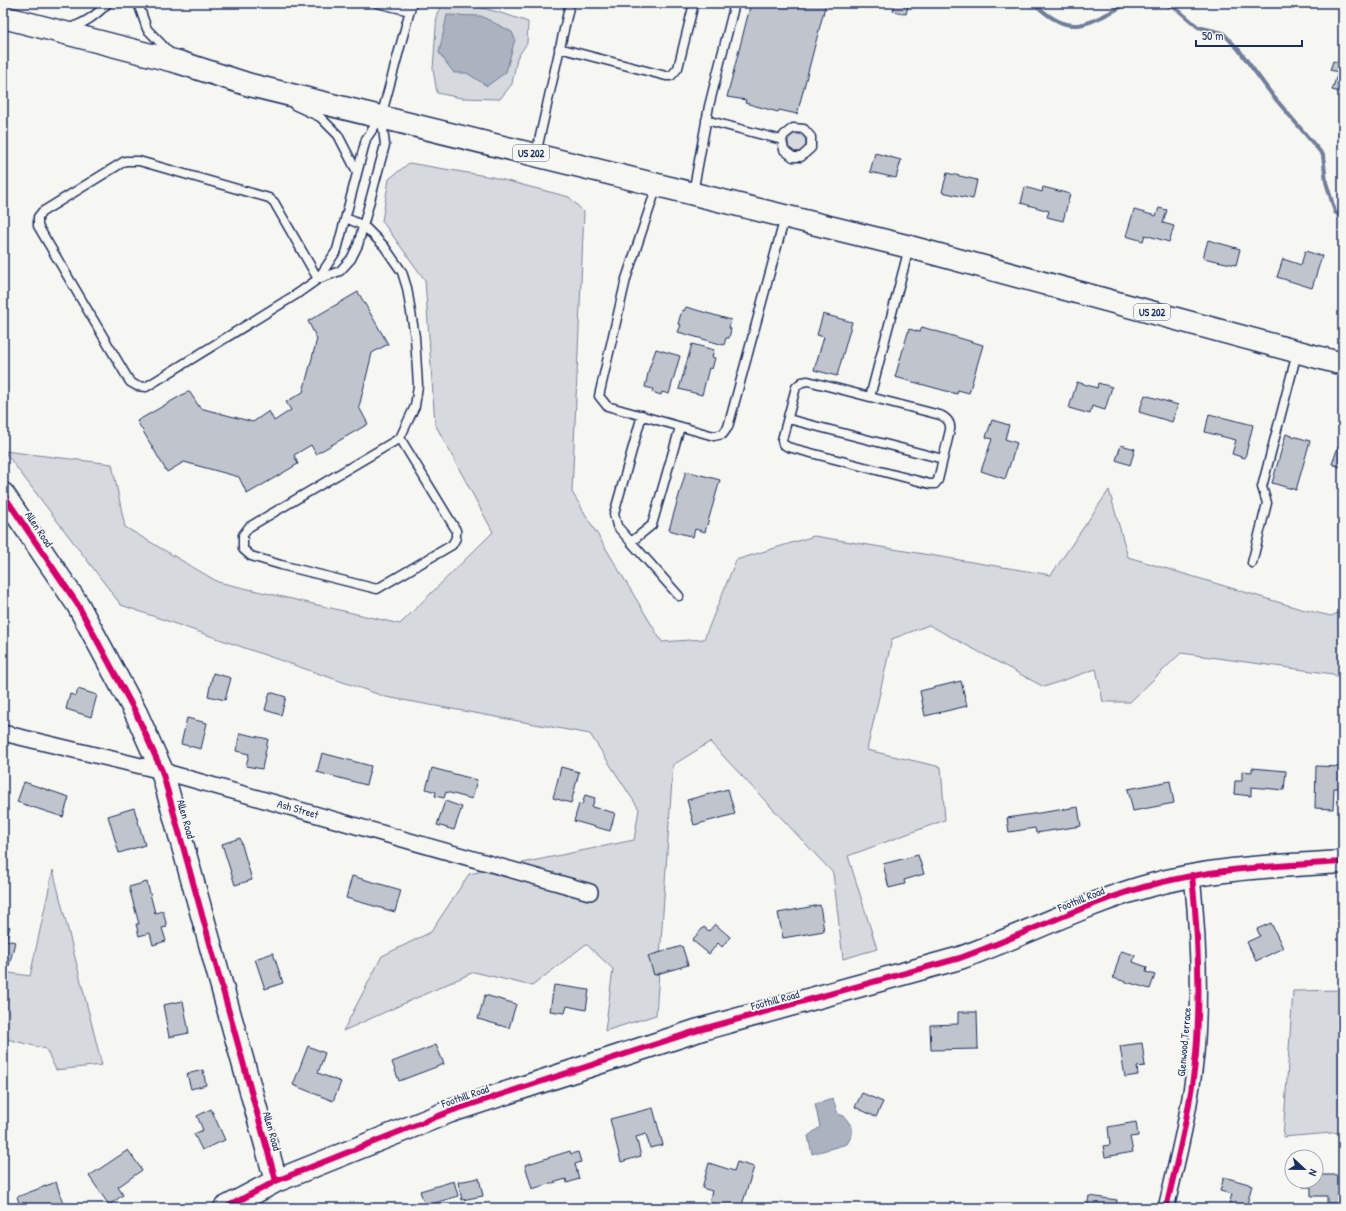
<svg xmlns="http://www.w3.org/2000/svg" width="1346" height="1211" font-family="'Patrick Hand',sans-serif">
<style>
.green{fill:#d6d9dd;stroke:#78849e}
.water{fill:#abb2c0;stroke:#717e99}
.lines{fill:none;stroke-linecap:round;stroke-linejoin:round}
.stream{stroke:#717e99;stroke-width:4}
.building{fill:#c0c4cd;stroke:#1b2f5e}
.lane-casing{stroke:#1b2f5e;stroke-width:11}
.street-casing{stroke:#1b2f5e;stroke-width:18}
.secondary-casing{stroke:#1b2f5e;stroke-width:25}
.highway-casing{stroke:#1b2f5e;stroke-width:25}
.lane{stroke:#f6f6f2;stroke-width:8}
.street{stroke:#f6f6f2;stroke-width:15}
.secondary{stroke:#f6f6f2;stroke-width:22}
.highway{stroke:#f6f6f2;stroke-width:22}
.cycleway-casing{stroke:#f6f6f2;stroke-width:8}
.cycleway{stroke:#d6006c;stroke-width:6}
.labels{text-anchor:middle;stroke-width:4;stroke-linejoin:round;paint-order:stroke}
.shield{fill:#f6f6f2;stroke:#5d6b8a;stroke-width:1}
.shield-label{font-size:10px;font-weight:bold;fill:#1b2f5e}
.street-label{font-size:11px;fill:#1b2f5e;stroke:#f6f6f2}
</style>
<rect width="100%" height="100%" fill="#f6f6f2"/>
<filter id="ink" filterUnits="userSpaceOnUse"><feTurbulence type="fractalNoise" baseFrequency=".025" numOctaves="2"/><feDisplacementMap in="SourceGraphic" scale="8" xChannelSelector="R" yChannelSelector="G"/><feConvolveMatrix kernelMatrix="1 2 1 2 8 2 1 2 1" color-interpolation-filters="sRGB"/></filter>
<g filter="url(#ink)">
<path class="green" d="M444 3C471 3 503 13 528 22L527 43 517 58 512 84 500 99 461 98 437 93 433 69 437 13Z
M788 143a9 9 0 1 1 18 0a9 9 0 1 1-18 0Z
M409 163 492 177 569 197 584 212 572 492 662 642 704 639 736 560 814 536 1051 575 1109 490 1128 557 1301 609 1331 616 1343 611V682L1333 674 1181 653 1130 702H1103L1096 669 1044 687 929 625 892 639 867 750 941 767 945 820 848 856 877 949 843 959 833 873 710 742 673 765 656 1015 605 1031 613 969 586 944 532 986 474 972 343 1031 382 956 431 932 469 874 634 840 639 809 590 734 386 697 121 605 4 451 112 464 125 527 218 582 400 624 493 532 435 424 425 280 382 221 389 179Z
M53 870 102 1065 56 1070 46 1049 3 1038V972L30 976Z
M1343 990V1132L1283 1137 1293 991Z"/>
<path class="water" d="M447 15 481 16 512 32 515 39 506 72 487 86 467 73H454L439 53Z
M833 1099 838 1114 844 1116 852 1127V1135L847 1144 812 1154 808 1136 820 1127 815 1104Z"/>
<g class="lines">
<path class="stream" d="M1034 3C1073 42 1089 21 1130 3
M1163 3 1178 10 1198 27 1223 33 1239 50 1273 96 1323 155 1326 182 1335 212 1343 219"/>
</g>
<path class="building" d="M751 3H826L797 114 779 110 778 112 745 103 746 100 727 97Z
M895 3H909L906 14 893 11Z
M1333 61 1343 64V93L1332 90 1338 72 1330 70Z
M875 153 901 160 896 178 870 172Z
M947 173 977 180 973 199 942 192Z
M1025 187 1042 192 1043 187 1070 194 1063 221 1047 217 1049 211 1021 203Z
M1159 208 1167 210 1163 223 1174 226 1169 242 1145 235 1143 241 1126 236 1134 210 1156 216Z
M1208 240 1240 249 1236 265 1203 258Z
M1305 251 1322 256 1312 288 1277 277 1283 259 1301 265Z
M358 292 388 344 372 353 359 407 368 424 316 454 311 445 294 455 298 464 247 494 239 477 184 462 167 472 137 421 189 391 200 408 253 422 269 411 274 421 291 410 286 402 303 392 317 339 308 321Z
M686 307 731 320 729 328 731 329 729 338H726L724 345 678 332 681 325 678 324 682 310 684 311Z
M823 314 852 322 837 376 814 370 824 337 817 335Z
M922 327 983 345 969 393 958 390 957 394 895 377 909 329 920 332Z
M692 344 714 350 712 357 715 358 712 369 709 368 702 395 679 389Z
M656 349 680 356 669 394 662 392 661 395 652 392 653 389 645 387 649 369Z
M1077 382 1097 388 1098 383 1112 387 1105 410 1092 406 1090 414 1069 408Z
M1145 395 1178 405 1172 422 1139 412Z
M1209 414 1253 425 1245 458 1232 454 1236 440 1205 432Z
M992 420 1009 425 1005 439 1017 443 1005 479 981 471 992 439 986 437Z
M1286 434 1310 441 1296 490 1272 483Z
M1121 445 1135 449 1130 465 1116 460Z
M1338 447 1343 448V468L1332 464Z
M686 471 720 480 705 532 695 529 693 537 669 530Z
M213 673 231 678 225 700 208 696Z
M961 681 967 706 925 716 920 691Z
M78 689 97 695 91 717 66 709 70 694 76 696Z
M270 692 286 697 281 715 265 710Z
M187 718 207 723 201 749 181 744Z
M240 733 268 739 262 769 246 766 249 754 236 751Z
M322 753 371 766 366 785 317 772Z
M1316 766 1343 767V788H1334L1333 809 1315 808Z
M561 767 579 772 571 803 553 798Z
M432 768 477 780 472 799 446 792 444 798 435 796 436 792 426 789Z
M1252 768 1286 771 1284 790 1251 787V796L1234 794 1235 781H1242V771L1252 772Z
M1170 781 1174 803 1133 811 1128 789Z
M24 782 69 797 63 817 17 802Z
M728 789 735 814 694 825 687 800Z
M585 795 595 798 592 807 615 813 610 831 574 821 579 804 582 805Z
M445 801 462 807 454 830 437 825Z
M1078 807 1081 826 1036 833 1035 828 1009 832 1007 818Z
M134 808 145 845 119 853 108 816Z
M240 838 252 880 235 885 222 844Z
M918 855 924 874 904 880 905 884 889 888 883 864Z
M352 876 401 890 395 912 346 898Z
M147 882 155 913 163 911 167 927 162 928 166 941 153 945 150 933 139 936 136 924H139L129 887Z
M820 905 824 931 783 938 778 913Z
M1271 923 1283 948 1256 961 1247 942 1260 936 1257 929Z
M715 924 730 937 722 947 718 943 709 954 692 940 704 927 709 931Z
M3 925 10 927 6 940 15 942 9 966 3 965Z
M682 946 688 965 654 975 648 956Z
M1121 951 1135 955 1133 962 1147 967 1146 972 1155 975 1150 989 1113 978Z
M273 953 283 983 265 989 255 959Z
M554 985 589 990 586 1010 567 1006 565 1013 550 1011Z
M485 995 516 1004 509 1028 478 1019Z
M183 1001 189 1033 169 1037 163 1005Z
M958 1012H977L978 1049 931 1050 930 1025 958 1024Z
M1142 1043 1145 1066 1137 1067 1138 1075 1125 1077 1120 1046Z
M436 1045 444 1064 399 1081 392 1062Z
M308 1046 325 1053 318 1073 341 1082 333 1101 293 1085Z
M203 1070 206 1085 191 1089 187 1074Z
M862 1093 883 1102 876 1117 855 1107Z
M653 1108 663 1145 650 1148 646 1134 636 1137 641 1156 621 1162 610 1119Z
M211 1109 225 1140 202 1150 194 1134 203 1130 197 1116Z
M1136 1122 1138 1136 1130 1137 1133 1152 1105 1157 1103 1146 1110 1145 1108 1127Z
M128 1150 142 1170 118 1187 123 1195 109 1205 89 1176Z
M570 1151 571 1154 578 1152 581 1162 575 1164 579 1179 567 1183 566 1179 532 1189 525 1165Z
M737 1162 754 1167 741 1208H727L709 1202 712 1191 702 1188 709 1163 734 1171Z
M1316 1175H1340L1341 1203H1327V1196H1311V1187H1303V1181H1316Z
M1224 1177 1252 1185 1246 1208H1228L1232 1194 1220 1191Z
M479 1178 483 1196 462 1200 458 1182Z
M454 1181 458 1196 425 1206 420 1191Z
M56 1182 64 1206 60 1208H21L17 1197Z
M1089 1196 1117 1200 1116 1208H1087Z"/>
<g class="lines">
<defs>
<path id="lane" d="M138 3 147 29 171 54
M377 3 410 11
M69 28C86 23 96 15 108 3
M559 48 666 76H671L678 68 694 3
M294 105 320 117 338 135 357 172
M706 120 782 140 784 150 793 157H801L811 148V137L804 129 793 128 784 135 782 140
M536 154 570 3
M657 186 626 279 599 396 607 406 714 436 723 434 728 427 785 217
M693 193 709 106 735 3
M346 218 364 226 384 246 402 272 407 288 415 337 418 386 415 406 400 438 249 527 243 535V549L251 556 281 565 377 589 452 545 456 538V530L400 438
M318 279 274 202 269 198 139 161H125L42 212 38 217V226L130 382 137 386 146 387 297 294 318 279 340 271 351 259 358 245 385 145 382 120
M318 279 337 250 366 139 381 117 412 3
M870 397 940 415C947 418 951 422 950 430L938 480 935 484H930L788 447 783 444 782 440 796 387 802 382 808 381 870 397 909 248
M642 415 614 514 617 526 631 542 652 525 680 427
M788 419 943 459
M631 542 679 596
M1252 563 1267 503 1262 487 1297 353"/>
<path id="street" d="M3 733 162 771 590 892
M1166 1208C1178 1158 1191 1105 1196 1054 1201 995 1198 934 1192 875"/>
<path id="secondary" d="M3 494 78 605 136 713 162 771 276 1181
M225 1208 276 1181 451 1111 699 1030 960 958C1022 936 1081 905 1144 887 1209 868 1276 866 1343 862"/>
<path id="highway" d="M3 17 178 62 250 85 910 247 1343 364"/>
</defs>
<use href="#lane" class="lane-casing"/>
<use href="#street" class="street-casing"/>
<use href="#secondary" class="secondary-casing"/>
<use href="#highway" class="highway-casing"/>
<use href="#lane" class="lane"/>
<use href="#street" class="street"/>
<use href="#secondary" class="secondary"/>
<use href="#highway" class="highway"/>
<defs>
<path id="cycleway" d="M3 494 78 605 136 713 162 771 276 1181
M225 1208 276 1181 451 1111 699 1030 960 958C1022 936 1081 905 1144 887 1209 868 1276 866 1343 862
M1166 1208C1178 1158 1191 1105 1196 1054 1201 995 1198 934 1192 875"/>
</defs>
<use href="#cycleway" class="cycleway-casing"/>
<use href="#cycleway" class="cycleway"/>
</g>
</g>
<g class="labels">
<g class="shield">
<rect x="513" y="145" width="36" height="16" rx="3"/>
<rect x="1134" y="304" width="36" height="16" rx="3"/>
</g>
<g class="shield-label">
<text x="531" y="157">US 202</text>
<text x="1152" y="316">US 202</text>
</g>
<g class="street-label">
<text transform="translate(39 529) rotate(56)" y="4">Allen Road</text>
<text transform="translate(298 809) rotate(16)" y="4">Ash Street</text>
<text transform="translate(186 819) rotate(74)" y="4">Allen Road</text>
<text transform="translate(1081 899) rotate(-22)" y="4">Foothill Road</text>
<text transform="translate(775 1000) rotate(-15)" y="4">Foothill Road</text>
<text transform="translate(1184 1042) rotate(-85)" y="4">Glenwood Terrace</text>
<text transform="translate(465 1096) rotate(-19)" y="4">Foothill Road</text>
<text transform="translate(272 1131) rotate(74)" y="4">Allen Road</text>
</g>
</g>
<rect width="1346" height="1211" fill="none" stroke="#f6f6f2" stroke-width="16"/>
<rect x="8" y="8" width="1330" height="1195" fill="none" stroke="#1b2f5e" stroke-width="1.5" filter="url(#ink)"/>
<g transform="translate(1304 1169) rotate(112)"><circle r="19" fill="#f6f6f2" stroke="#9ea6b7"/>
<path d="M0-3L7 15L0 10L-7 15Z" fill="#1b2f5e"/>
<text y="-6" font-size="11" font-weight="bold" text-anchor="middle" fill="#1b2f5e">N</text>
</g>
<path d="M1196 40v6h106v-6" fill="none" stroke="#1b2f5e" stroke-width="2"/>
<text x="1202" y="40" font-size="12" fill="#1b2f5e" stroke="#f6f6f2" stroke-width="3" paint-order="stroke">50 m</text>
</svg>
